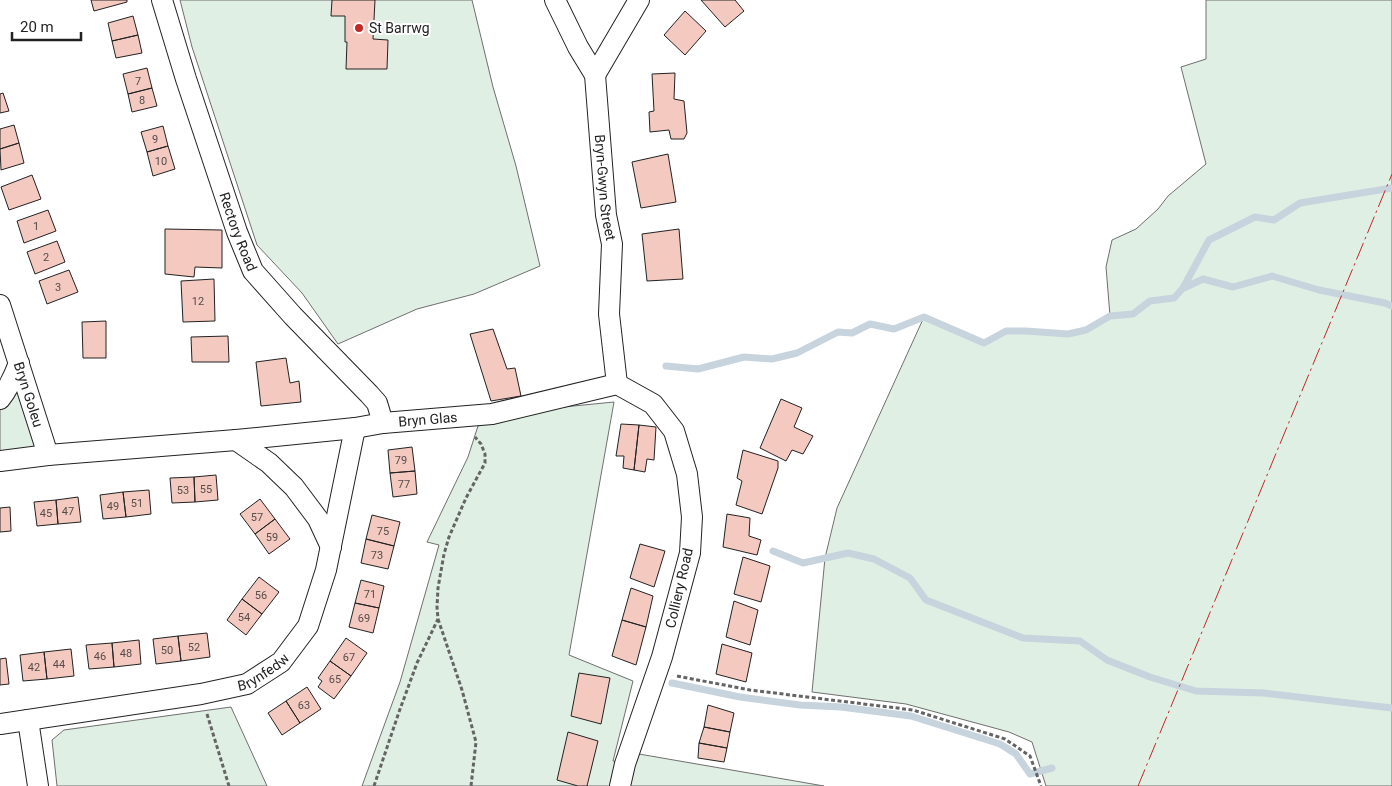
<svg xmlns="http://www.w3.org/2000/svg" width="1392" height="786" font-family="Roboto,sans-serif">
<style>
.green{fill:#e0efe3;stroke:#6f6f6f}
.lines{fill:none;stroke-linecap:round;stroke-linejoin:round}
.stream{stroke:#c7d3dd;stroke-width:7}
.building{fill:#f3c9c0;stroke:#222}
.minor-casing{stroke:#222;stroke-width:22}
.path{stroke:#646464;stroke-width:3;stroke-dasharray:4 2.5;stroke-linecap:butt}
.minor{stroke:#fff;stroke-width:20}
.power{stroke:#c62828;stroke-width:1;stroke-dasharray:18 4 2.5 4;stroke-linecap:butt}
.poi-dot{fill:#c62828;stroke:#fff;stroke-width:2}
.labels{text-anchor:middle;stroke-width:4;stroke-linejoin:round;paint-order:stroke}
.number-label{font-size:11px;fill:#564c4a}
.poi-label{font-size:14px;fill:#222;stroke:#fff;text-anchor:start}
.street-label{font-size:14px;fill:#222;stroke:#fff}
</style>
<rect width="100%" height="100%" fill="#fff"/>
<path class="green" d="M180 0H472L493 87 516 166 540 266 474 294 417 309 338 344 302 293 257 245 192 47Z
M1206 0H1392V786H1046L1032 742 1009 732 906 704 812 692 825 558 837 508 924 317 984 343 1006 331H1026L1068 334 1086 330 1110 316 1106 267 1112 240 1136 229 1158 209 1168 196 1206 164 1181 67 1206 59Z
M15 375 48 455 0 461V399Z
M614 402 569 655 633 681 613 761 625 764 639 754 824 786H362L400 682 439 545 427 542 468 457 478 426 543 409Z
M231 707 267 786H57L52 740 64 730Z"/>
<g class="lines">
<path class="stream" d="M1184 288 1203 279 1233 287 1272 276 1319 290 1385 303 1392 306
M666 366 698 369 744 357 772 359 797 353 838 332 852 333 870 324 894 329 924 317 984 343 1006 331H1026L1068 334 1086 330 1110 316 1133 314 1150 301 1174 298 1183 288 1209 240 1255 217 1274 220 1300 203 1392 188
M773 551 803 563 848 553 874 559 910 578 926 600 1023 638 1080 641 1107 660 1150 677 1196 691 1264 693 1392 708
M672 683 740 697 800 705 841 707 911 716 1000 744 1016 754 1030 774 1052 768"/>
</g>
<path class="building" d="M91 0H127V2L94 11Z
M332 0H375L373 39 388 40 387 69H346L347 42H345V16H331Z
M701 0H735L744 11 725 27Z
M685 11 706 31 685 55 664 35Z
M133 16 138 35 112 41 108 23Z
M138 35 142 53 116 58 112 41Z
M147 68 152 88 128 94 123 74Z
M675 73 674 99 684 101 687 133 684 139H671L669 130 650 132 649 112 654 111 652 74Z
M152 88 157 106 132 112 128 94Z
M3 93 9 111 0 113V94Z
M14 125 19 143 0 149V129Z
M163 126 168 146 147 152 141 132Z
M19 143 24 163 1 170 0 149Z
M168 146 175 169 153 176 147 152Z
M668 154 676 202 641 208 632 162Z
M32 175 41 199 9 210 1 187Z
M48 210 56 231 24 243 17 221Z
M165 229 222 230V268L195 267 194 277 165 274Z
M679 229 683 279 647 281 642 234Z
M57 241 65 262 35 274 27 252Z
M69 270 78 292 47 304 39 281Z
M214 279 215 321 183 322 181 281Z
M106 321V358H83L82 322Z
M493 329 507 369 515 368 521 396 491 401 470 334Z
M228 336 229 362H192L191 337Z
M286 358 290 383 299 381 301 402 261 406 256 362Z
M781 399 802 408 794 427 813 436 803 454 792 450 786 461 760 448Z
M621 424 639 425 634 470 623 468 624 456H616Z
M639 425 656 427 654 460 647 459 645 472 634 470Z
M412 447 415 471 390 473 388 450Z
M743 450 778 461V468L762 514 736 505 742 481 737 478Z
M415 471 417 494 393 497 390 473Z
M216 475 218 500 195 502 194 477Z
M194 477 195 502 172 503 170 478Z
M149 490 151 514 126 517 123 492Z
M123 492 126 517 103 519 100 495Z
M78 497 81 522 58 524 56 500Z
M260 499 275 519 255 534 240 514Z
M56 500 58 524 37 526 34 502Z
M10 507 11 531 0 532V508Z
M727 514 750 518 749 536 761 540 757 555 723 547Z
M372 515 400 522 394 546 366 539Z
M275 519 290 539 269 554 255 534Z
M366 539 394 546 388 569 361 563Z
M640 544 665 551 654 587 630 578Z
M743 557 770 566 761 602 734 594Z
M259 577 279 592 262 614 242 599Z
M361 580 384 586 379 608 355 603Z
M631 588 653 596 646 627 622 620Z
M242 599 262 614 246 635 227 620Z
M734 601 758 610 750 645 726 637Z
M355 603 379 608 373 633 349 627Z
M622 620 646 627 636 665 612 656Z
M207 633 210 657 181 661 178 636Z
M178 636 181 661 156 664 153 639Z
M346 638 367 653 351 676 330 661Z
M139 640 141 664 114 667 112 643Z
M112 643 114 667 89 669 86 645Z
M722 644 752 653 746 682 716 674Z
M71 649 74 676 47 679 44 652Z
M44 652 47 679 23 681 20 655Z
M6 658 9 684 0 685V659Z
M330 661 351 676 334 699 318 687 322 681 318 678Z
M579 673 610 678 601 724 571 716Z
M307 687 321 709 300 723 286 701Z
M286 701 300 723 282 735 268 713Z
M708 705 734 713 730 732 704 727Z
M704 727 730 732 727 748 699 743Z
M568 732 598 741 587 786H578L557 780Z
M699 743 727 748 724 762 698 758Z"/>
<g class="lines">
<defs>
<g id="minor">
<path id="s1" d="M162 0 186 79 237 232 253 271 293 316 369 394 377 403 383 423"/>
<path id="s2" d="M555 0 578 47 595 75 606 215 612 244 609 314 617 384"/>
<path d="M595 75 639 0"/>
<path id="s3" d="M0 305 48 455"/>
<path d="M617 384 653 404 674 431 687 474 692 517 690 553 662 657 625 764 620 786"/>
<path d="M0 399C9 388 14 376 19 363"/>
<path d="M236 440 269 463 294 487 318 519 331 547"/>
<path id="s4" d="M0 461 48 455 236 440 355 428 383 423 492 414 617 384"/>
<path d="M28 720 38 786"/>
<path id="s5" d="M0 724 201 694 247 684 281 662 308 626 326 570 355 428"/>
</g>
</defs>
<use href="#minor" class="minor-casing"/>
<path class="path" d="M438 619 462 690 476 742 471 786
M677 676 750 690 913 710 1005 739 1030 756 1041 786
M207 714 229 786
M374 786 399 712 417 663 438 619 437 607 438 588 444 554 449 537 466 498 485 463V454L481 444 475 437"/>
<use href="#minor" class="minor"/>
<path class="power" d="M1138 786 1392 174"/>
</g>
<circle class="poi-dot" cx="359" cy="28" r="5"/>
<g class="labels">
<g class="number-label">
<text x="138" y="85">7</text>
<text x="142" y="104">8</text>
<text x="155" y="143">9</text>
<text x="161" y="165">10</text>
<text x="36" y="230">1</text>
<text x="46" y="261">2</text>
<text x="58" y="291">3</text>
<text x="198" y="305">12</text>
<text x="401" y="464">79</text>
<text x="404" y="488">77</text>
<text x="206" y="493">55</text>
<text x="183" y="494">53</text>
<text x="137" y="507">51</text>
<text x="113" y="510">49</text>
<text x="68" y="515">47</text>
<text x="46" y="517">45</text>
<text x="257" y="521">57</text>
<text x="383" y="535">75</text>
<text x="272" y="541">59</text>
<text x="377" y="559">73</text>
<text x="370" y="598">71</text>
<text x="261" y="599">56</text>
<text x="244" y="621">54</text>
<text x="364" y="622">69</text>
<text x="194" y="651">52</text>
<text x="167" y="654">50</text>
<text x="126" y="657">48</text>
<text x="100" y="660">46</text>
<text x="349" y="661">67</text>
<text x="59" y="668">44</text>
<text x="34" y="671">42</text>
<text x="335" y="683">65</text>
<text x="304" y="709">63</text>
</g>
<g class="poi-label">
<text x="369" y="33">St Barrwg</text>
</g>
<g class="street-label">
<text dy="5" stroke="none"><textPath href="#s2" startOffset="198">Bryn-Gwyn Street</textPath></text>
<text dy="5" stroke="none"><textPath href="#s1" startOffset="244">Rectory Road</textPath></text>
<text dy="5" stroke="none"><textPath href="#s3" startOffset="94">Bryn Goleu</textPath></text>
<text dy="5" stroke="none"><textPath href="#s4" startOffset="430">Bryn Glas</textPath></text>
<text transform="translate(679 588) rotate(-77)" y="5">Colliery Road</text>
<text dy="5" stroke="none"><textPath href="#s5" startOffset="270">Brynfedw</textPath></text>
</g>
</g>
<path d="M12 32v8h69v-8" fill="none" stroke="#222222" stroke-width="2.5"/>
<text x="20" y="32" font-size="15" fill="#222222" stroke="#ffffff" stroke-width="4" paint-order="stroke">20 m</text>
</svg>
